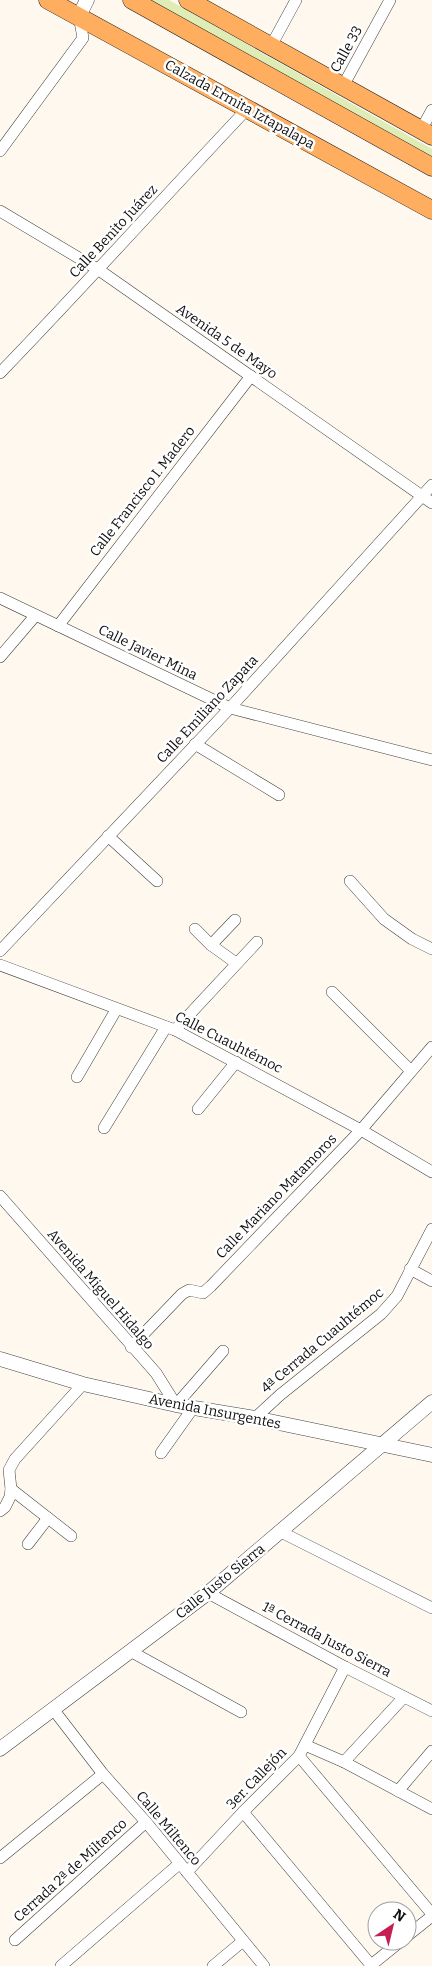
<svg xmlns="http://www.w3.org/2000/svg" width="432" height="1966" font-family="Bitter,serif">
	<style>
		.green { fill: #e0ecb6 }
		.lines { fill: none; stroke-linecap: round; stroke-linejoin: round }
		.minor-casing { stroke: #414141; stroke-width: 12 }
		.tertiary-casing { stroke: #414141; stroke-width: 15 }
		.primary-casing { stroke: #1f1f1f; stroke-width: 19 }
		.minor { stroke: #fff; stroke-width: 11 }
		.tertiary { stroke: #fff; stroke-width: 14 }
		.primary { stroke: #ffae5f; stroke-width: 18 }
		.labels { text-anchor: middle; stroke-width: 5; stroke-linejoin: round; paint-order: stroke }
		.street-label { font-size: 14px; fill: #0e0e0e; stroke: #fff }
	</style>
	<rect width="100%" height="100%" fill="#fff8ef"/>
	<path class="green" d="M 150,0 L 169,0 L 432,149 L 432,159 Z"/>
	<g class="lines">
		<g class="minor-casing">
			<g id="minor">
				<path d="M 271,46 L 296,0"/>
				<path d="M 343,86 L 390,0"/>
				<path d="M 421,130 L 432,110"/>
				<path d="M 0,151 L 83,38 L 79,16"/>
				<path d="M 0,211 L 99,270 L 432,503"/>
				<path d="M 0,373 C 84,286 165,196 248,108"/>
				<path d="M 0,598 L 230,708 L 432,760"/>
				<path d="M 58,626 L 251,376"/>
				<path d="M 0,657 L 35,616"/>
				<path d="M 195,744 L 279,795"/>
				<path d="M 108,836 L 157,881"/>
				<path d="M 350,881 L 384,919 L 412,939 L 432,949"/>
				<path d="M 195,929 L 211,945 L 236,963"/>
				<path d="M 211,945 L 235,920"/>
				<path d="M 0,951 L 230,708 L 432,485"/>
				<path d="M 0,965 L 175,1030 L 361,1130 L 432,1172"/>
				<path d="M 332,992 L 411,1071"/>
				<path d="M 175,1030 L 257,942"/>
				<path d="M 77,1077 L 116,1010"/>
				<path d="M 198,1109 L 236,1062"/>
				<path d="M 104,1128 L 166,1027"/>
				<path d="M 0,1196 L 156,1373 L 176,1405 L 223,1351"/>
				<path d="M 410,1269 L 432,1281"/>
				<path d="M 131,1347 L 182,1294 L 189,1290 L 203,1293 L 211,1286 L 361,1130 L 432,1047"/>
				<path d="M 255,1418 L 280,1395 L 381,1314 L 397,1296 L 432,1229"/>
				<path d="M 161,1453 L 193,1408"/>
				<path d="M 11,1489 L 71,1536"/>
				<path d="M 0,1511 L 5,1507 L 10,1497 L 11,1489 L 9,1470 L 15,1459 L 83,1384"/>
				<path d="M 281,1532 L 432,1608"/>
				<path d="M 28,1544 L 48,1518"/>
				<path d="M 208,1593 L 345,1667 L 432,1711"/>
				<path d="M 130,1651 L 241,1712"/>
				<path d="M 53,1709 L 103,1774 L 146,1822 L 264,1966"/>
				<path d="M 305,1745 L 344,1762 L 432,1809"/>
				<path d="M 299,1756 L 432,1914"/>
				<path d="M 344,1762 L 404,1697"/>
				<path d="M 398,1791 L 432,1751"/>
				<path d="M 243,1812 L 371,1965"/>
				<path d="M 0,1858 L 103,1774"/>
				<path d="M 187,1872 L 243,1812 L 299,1756 L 345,1667"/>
				<path d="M 407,1936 L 432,1916"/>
				<path d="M 15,1940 L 146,1822"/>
				<path d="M 61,1966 L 179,1864"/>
				<path d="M 213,1966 L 243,1941"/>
				<path d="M 370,1966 L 401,1941"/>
			</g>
		</g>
		<g class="tertiary-casing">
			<g id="tertiary">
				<path d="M 79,16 L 87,0"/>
				<path d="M 0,1359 L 83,1384 L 176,1405 L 255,1418 L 432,1455"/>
				<path d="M 0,1749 L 208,1593 L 432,1402"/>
			</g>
		</g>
		<g class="primary-casing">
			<g id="primary">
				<path d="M 48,0 L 432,210"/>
				<path d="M 132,0 L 432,167"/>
				<path d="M 188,0 L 432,136"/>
			</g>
		</g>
		<use href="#minor" class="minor"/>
		<use href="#tertiary" class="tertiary"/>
		<use href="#primary" class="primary"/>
	</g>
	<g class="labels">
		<g class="street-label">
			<text transform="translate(346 49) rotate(-61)" y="5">Calle 33</text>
			<text transform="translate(240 104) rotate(29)" y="5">Calzada Ermita Iztapalapa</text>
			<text transform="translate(113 231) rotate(-47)" y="5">Calle Benito Juárez</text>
			<text transform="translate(227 341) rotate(35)" y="5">Avenida 5 de Mayo</text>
			<text transform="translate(142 491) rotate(-52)" y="5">Calle Francisco I. Madero</text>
			<text transform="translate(148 652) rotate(26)" y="5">Calle Javier Mina</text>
			<text transform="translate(207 709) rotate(-47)" y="5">Calle Emiliano Zapata</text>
			<text transform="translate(229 1042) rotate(27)" y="5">Calle Cuauhtémoc</text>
			<text transform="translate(276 1196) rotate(-46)" y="5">Calle Mariano Matamoros</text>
			<text transform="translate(101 1289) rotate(49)" y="5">Avenida Miguel Hidalgo</text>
			<text transform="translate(322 1340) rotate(-40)" y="5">4ª Cerrada Cuauhtémoc</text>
			<text transform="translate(215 1411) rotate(11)" y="5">Avenida Insurgentes</text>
			<text transform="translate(220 1581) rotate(-39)" y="5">Calle Justo Sierra</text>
			<text transform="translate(327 1639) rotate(28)" y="5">1ª Cerrada Justo Sierra</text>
			<text transform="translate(256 1778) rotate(-46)" y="5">3er. Callejón</text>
			<text transform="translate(169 1828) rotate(50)" y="5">Calle Miltenco</text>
			<text transform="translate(70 1870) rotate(-42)" y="5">Cerrada 2ª de Miltenco</text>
		</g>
	</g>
	<g transform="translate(392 1926) rotate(35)"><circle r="24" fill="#ffffff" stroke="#9f9f9f"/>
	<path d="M0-4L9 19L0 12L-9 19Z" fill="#c61e52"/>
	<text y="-8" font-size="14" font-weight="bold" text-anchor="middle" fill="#0e0e0e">N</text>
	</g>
</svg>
